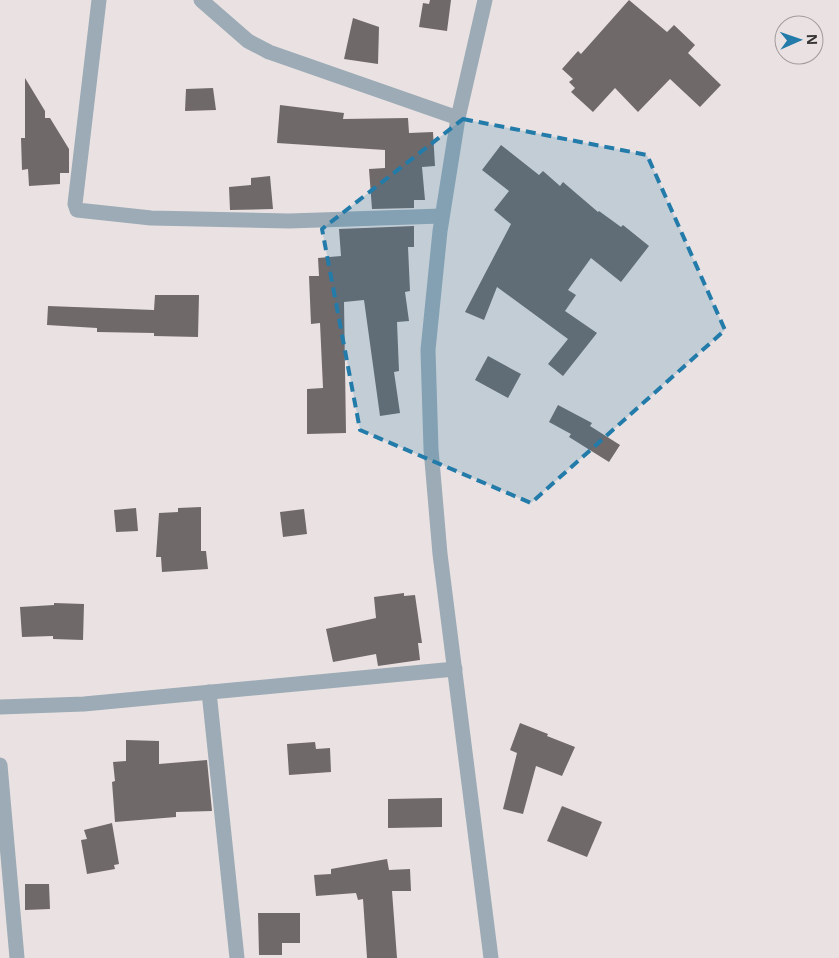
<svg xmlns="http://www.w3.org/2000/svg" width="839" height="958" font-family="'Noto Sans',sans-serif">
	<style>
		.building { fill: #706969 }
		.lines { fill: none; stroke-linecap: round; stroke-linejoin: round }
		.minor { stroke: #9cabb5; stroke-width: 15 }
		.marked { fill: #237baa; fill-opacity: 0.2; stroke: #237baa; stroke-width: 4; stroke-dasharray: 10 6; stroke-linejoin: round }
	</style>
	<rect width="100%" height="100%" fill="#eae2e2"/>
	<g class="building">
		<path d="M 430,0 L 451,0 L 447,31 L 419,27 L 423,3 L 429,4 Z"/>
		<path d="M 629,0 L 667,32 L 674,25 L 695,45 L 688,53 L 721,85 L 700,107 L 670,79 L 638,112 L 615,88 L 593,112 L 571,92 L 575,88 L 569,82 L 573,79 L 562,69 L 578,51 L 581,54 Z"/>
		<path d="M 353,18 L 379,27 L 378,64 L 344,59 Z"/>
		<path d="M 25,78 L 45,111 L 45,118 L 50,118 L 69,149 L 69,173 L 60,173 L 60,184 L 29,186 L 28,169 L 22,170 L 21,138 L 25,138 Z"/>
		<path d="M 213,88 L 216,110 L 185,111 L 186,89 Z"/>
		<path d="M 280,105 L 344,113 L 343,119 L 408,118 L 409,133 L 433,132 L 435,166 L 422,167 L 425,200 L 414,200 L 414,208 L 372,209 L 369,169 L 385,168 L 385,150 L 277,143 Z"/>
		<path d="M 501,145 L 539,175 L 543,171 L 560,186 L 563,182 L 598,212 L 599,211 L 621,227 L 623,225 L 649,246 L 621,282 L 591,258 L 568,290 L 576,295 L 565,311 L 597,333 L 563,376 L 548,364 L 568,339 L 497,287 L 484,320 L 465,312 L 511,224 L 494,210 L 509,191 L 482,170 Z"/>
		<path d="M 270,176 L 273,209 L 230,210 L 229,187 L 251,185 L 251,178 Z"/>
		<path d="M 414,226 L 414,247 L 408,247 L 410,291 L 405,292 L 409,321 L 397,322 L 399,371 L 394,372 L 400,413 L 380,416 L 364,300 L 344,302 L 346,433 L 307,434 L 307,389 L 323,388 L 320,323 L 311,324 L 309,276 L 319,276 L 318,258 L 341,256 L 339,229 Z"/>
		<path d="M 155,295 L 199,295 L 198,337 L 154,336 L 154,333 L 97,332 L 97,328 L 47,325 L 48,306 L 154,310 Z"/>
		<path d="M 488,356 L 521,374 L 508,398 L 475,380 Z"/>
		<path d="M 558,405 L 592,423 L 590,426 L 620,445 L 609,462 L 569,437 L 571,434 L 549,422 Z"/>
		<path d="M 201,507 L 201,551 L 206,551 L 208,569 L 162,572 L 161,557 L 156,557 L 159,513 L 178,512 L 178,508 Z"/>
		<path d="M 136,508 L 138,531 L 116,532 L 114,510 Z"/>
		<path d="M 304,509 L 307,534 L 283,537 L 280,512 Z"/>
		<path d="M 404,593 L 404,596 L 415,595 L 422,643 L 418,643 L 420,660 L 378,666 L 376,654 L 333,662 L 326,629 L 376,618 L 374,597 Z"/>
		<path d="M 54,603 L 84,604 L 83,640 L 53,639 L 53,636 L 22,637 L 20,607 L 54,605 Z"/>
		<path d="M 520,723 L 548,734 L 547,736 L 575,747 L 562,776 L 536,766 L 523,814 L 503,809 L 517,753 L 510,750 Z"/>
		<path d="M 126,740 L 159,741 L 159,764 L 207,760 L 212,811 L 176,812 L 176,817 L 115,822 L 112,782 L 115,781 L 113,762 L 126,761 Z"/>
		<path d="M 315,742 L 316,749 L 330,748 L 331,772 L 289,775 L 287,744 Z"/>
		<path d="M 442,798 L 442,827 L 388,828 L 388,799 Z"/>
		<path d="M 562,806 L 602,822 L 587,857 L 547,841 Z"/>
		<path d="M 112,823 L 119,864 L 114,865 L 115,869 L 87,874 L 81,840 L 87,839 L 84,830 Z"/>
		<path d="M 387,859 L 389,870 L 410,869 L 411,891 L 392,891 L 397,958 L 367,958 L 363,899 L 358,900 L 356,893 L 316,896 L 314,875 L 331,874 L 331,869 Z"/>
		<path d="M 25,884 L 49,884 L 50,909 L 25,910 Z"/>
		<path d="M 258,913 L 300,913 L 300,943 L 282,943 L 282,955 L 259,955 Z"/>
	</g>
	<g class="lines">
		<g class="minor">
			<path d="M 99,0 L 75,204 L 77,210 L 151,218 L 289,221 L 442,216"/>
			<path d="M 201,0 L 248,41 L 269,52 L 458,118"/>
			<path d="M 485,0 L 458,118 L 440,231 L 428,350 L 431,449 L 440,554 L 491,958"/>
			<path d="M 209,692 L 237,958"/>
			<path d="M 0,707 L 84,704 L 455,669"/>
			<path d="M 0,765 L 17,958"/>
		</g>
	</g>
	<path class="marked" d="M 463,119 L 647,155 L 725,330 L 531,503 L 360,430 L 322,229 Z"/>
	<g transform="translate(799 40) rotate(88)"><circle r="24" fill="#eae2e2" stroke="#a29c9c"/>
	<path d="M0-4L9 19L0 12L-9 19Z" fill="#237baa"/>
	<text y="-8" font-size="14" font-weight="bold" text-anchor="middle" fill="#363333">N</text>
	</g>
</svg>
